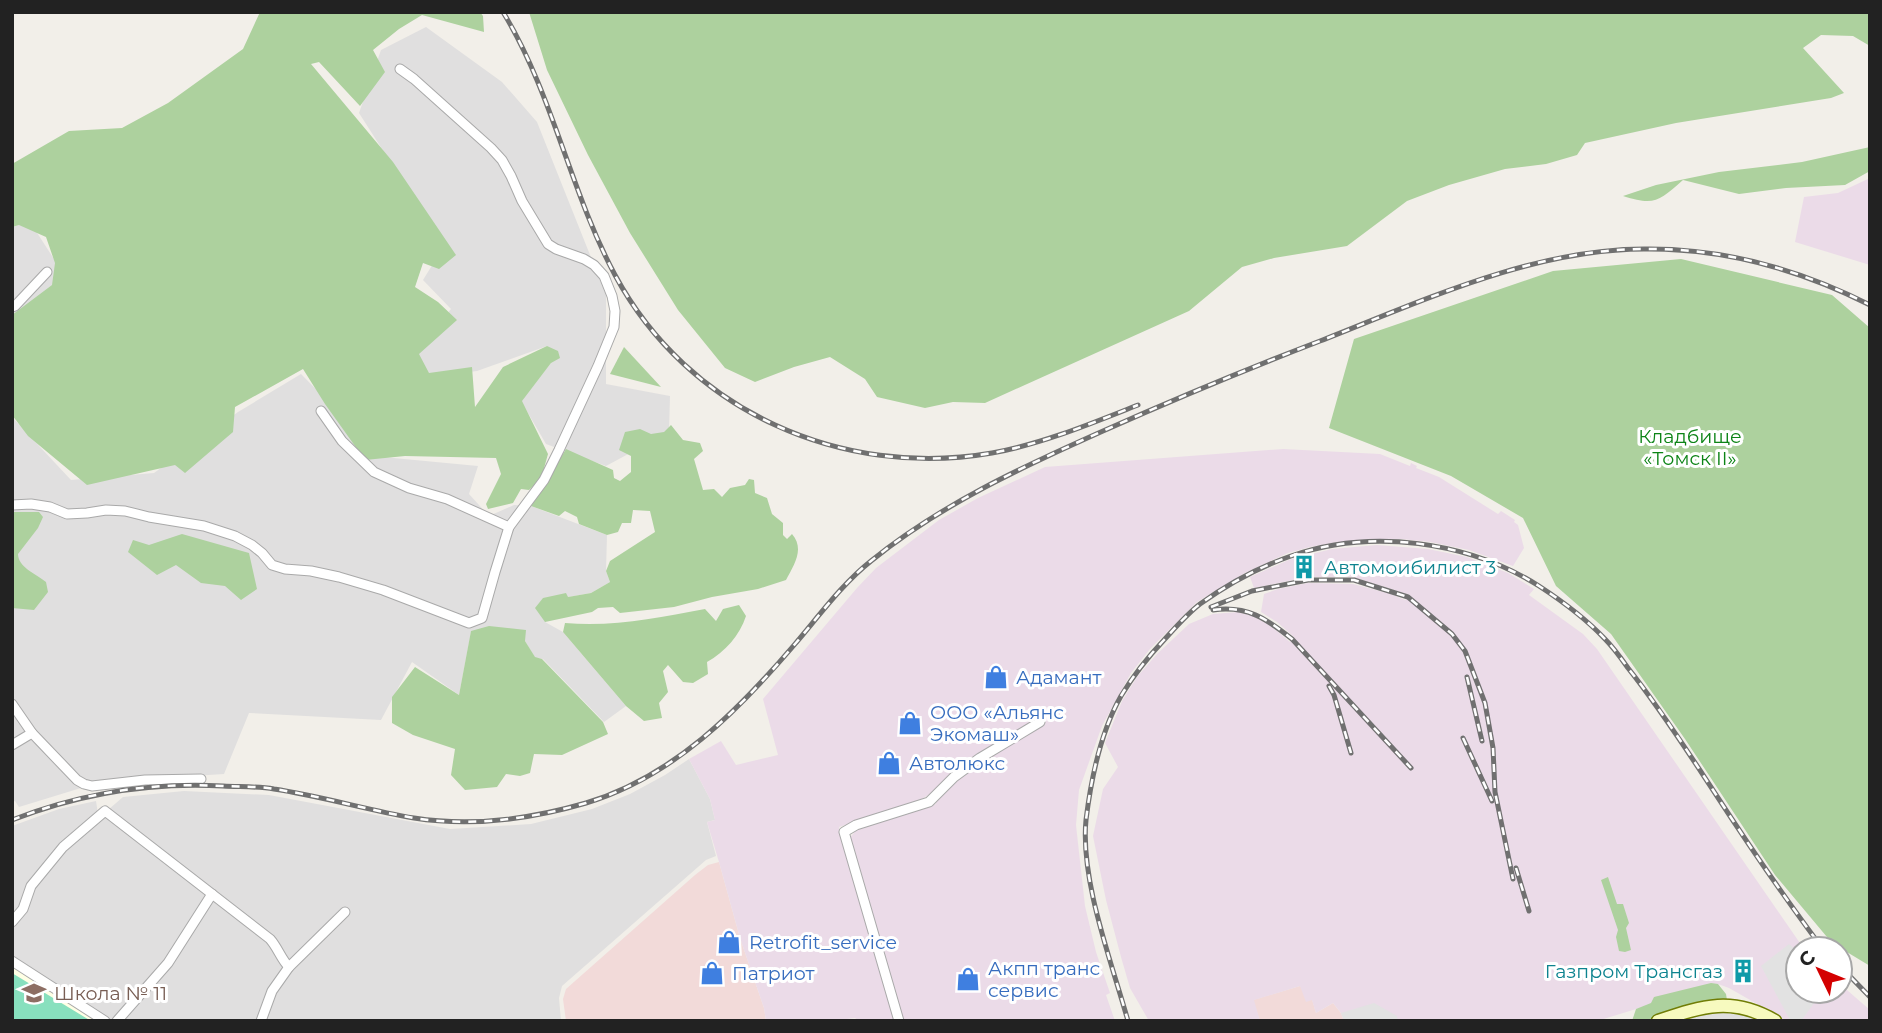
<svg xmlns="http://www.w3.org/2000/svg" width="1882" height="1033" font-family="Montserrat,sans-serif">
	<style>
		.residential { fill: #e0dfdf }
		.commercial { fill: #f2dad9 }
		.industrial { fill: #ebdbe8 }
		.education { fill: #ffffe5 }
		.forest { fill: #add19e }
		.pitch { fill: #88e0be }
		.parking { fill: #e2e2e2 }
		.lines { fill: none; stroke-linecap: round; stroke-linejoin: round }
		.street-casing { stroke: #a9a9a9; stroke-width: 11 }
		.secondary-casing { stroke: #707d05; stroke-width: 15 }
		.street { stroke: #fff; stroke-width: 9 }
		.secondary { stroke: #f7fabf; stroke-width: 12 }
		.rail-casing { stroke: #707070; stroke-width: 5 }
		.rail { stroke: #fff; stroke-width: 2.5; stroke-dasharray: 8; stroke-linecap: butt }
		.labels { text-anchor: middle; stroke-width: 6; stroke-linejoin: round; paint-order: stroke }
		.park-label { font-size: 19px; fill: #0c8416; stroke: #fff }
		.culture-label { font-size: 19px; fill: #0d838f; stroke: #fff; text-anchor: start }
		.shop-label { font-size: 19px; fill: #366cbe; stroke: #fff; text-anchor: start }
		.education-label { font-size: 19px; fill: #785e54; stroke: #fff; text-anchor: start }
	</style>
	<rect width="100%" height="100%" fill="#f2efe9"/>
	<g class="residential">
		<path d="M 426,27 L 502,82 L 537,122 L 606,295 L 606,384 L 670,396 L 669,432 L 606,466 L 546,444 L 521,401 L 551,363 L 547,346 L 477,371 L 424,378 L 415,353 L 451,309 L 423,280 L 444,246 L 359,113 L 381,50 Z"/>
		<path d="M 30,222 L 65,276 L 12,319 L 12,227 Z"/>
		<path d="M 301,374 L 383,457 L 478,466 L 469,494 L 489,516 L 514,505 L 531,506 L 607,535 L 606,571 L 610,582 L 591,593 L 568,597 L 545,622 L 563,632 L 626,706 L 604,722 L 543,659 L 535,658 L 525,641 L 471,632 L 459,695 L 412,662 L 381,720 L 249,713 L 224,774 L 84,783 L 35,734 L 12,700 L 12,507 L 68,511 L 12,503 L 12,417 L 71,480 L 154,473 L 238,412 Z"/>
		<path d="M 12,708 L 76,781 L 81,788 L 19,807 L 15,801 L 12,802 Z"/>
		<path d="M 689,759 L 710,799 L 715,820 L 707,822 L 716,856 L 706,860 L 562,986 L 559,998 L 561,1021 L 109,1021 L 12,958 L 12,925 L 34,887 L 64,848 L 123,797 L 184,791 L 269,795 L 450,829 L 531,824 L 592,809 L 630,794 L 665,775 Z"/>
		<path d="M 96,801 L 98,814 L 62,846 L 21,908 L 12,918 L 12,826 L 59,809 Z"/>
		<path d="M 1717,1011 L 1735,1011 L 1766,1021 L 1682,1021 Z"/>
	</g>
	<g class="commercial">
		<path d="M 719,862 L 740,938 L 764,1008 L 766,1021 L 566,1021 L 563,999 L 566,989 L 695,875 L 708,865 Z"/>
		<path d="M 1300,986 L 1312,999 L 1316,1013 L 1333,1003 L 1341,1013 L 1344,1021 L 1260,1021 L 1253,1000 Z"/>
	</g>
	<g class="industrial">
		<path d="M 1870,178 L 1870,265 L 1795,242 L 1804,197 L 1838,193 Z"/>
		<path d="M 1283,449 L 1380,454 L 1410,466 L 1411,463 L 1417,466 L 1416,468 L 1439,477 L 1498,514 L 1501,511 L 1515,520 L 1514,522 L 1518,525 L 1524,548 L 1513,566 L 1469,550 L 1430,542 L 1401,539 L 1378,539 L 1332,543 L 1310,547 L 1288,553 L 1245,573 L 1197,602 L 1150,649 L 1131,673 L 1102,726 L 1079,790 L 1076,825 L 1085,906 L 1096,952 L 1110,993 L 1106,995 L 1115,1021 L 903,1021 L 849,839 L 857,829 L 936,804 L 933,792 L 920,800 L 839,827 L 894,1021 L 859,1021 L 855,1018 L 830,1021 L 766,1021 L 764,1008 L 740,938 L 719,862 L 707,822 L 715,820 L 710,799 L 689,759 L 721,741 L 736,765 L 778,755 L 763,699 L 857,588 L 876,568 L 939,520 L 978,498 L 1045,467 Z"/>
		<path d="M 1377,545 L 1428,549 L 1467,557 L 1508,573 L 1534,589 L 1529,595 L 1583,634 L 1597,649 L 1804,949 L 1798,949 L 1798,991 L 1840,991 L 1840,984 L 1870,1010 L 1870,1021 L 1787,1021 L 1729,988 L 1718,984 L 1597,1021 L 1344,1021 L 1341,1013 L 1333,1003 L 1316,1013 L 1312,1000 L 1306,1002 L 1300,986 L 1254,1000 L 1260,1021 L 1149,1021 L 1130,988 L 1121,957 L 1106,900 L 1093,836 L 1103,789 L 1118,767 L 1105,743 L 1122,701 L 1137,677 L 1157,654 L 1189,624 L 1213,614 L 1238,612 L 1253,616 L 1271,626 L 1290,642 L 1294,637 L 1277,622 L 1261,612 L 1264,594 L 1278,589 L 1308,583 L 1353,584 L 1391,594 L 1405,600 L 1410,595 L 1353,577 L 1309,577 L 1254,588 L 1250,577 L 1291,559 L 1332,549 Z"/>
	</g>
	<path class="education" d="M 12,965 L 100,1021 L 12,1021 Z"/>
	<g class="forest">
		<path d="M 260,12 L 480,12 L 483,16 L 484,32 L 422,15 L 399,29 L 373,50 L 385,72 L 360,106 L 319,62 L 311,64 L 393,162 L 456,255 L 439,269 L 423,263 L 415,287 L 438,302 L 457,320 L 419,354 L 429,373 L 472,367 L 475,407 L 503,367 L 547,346 L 558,351 L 560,358 L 551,363 L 522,401 L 548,454 L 541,479 L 529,490 L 521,489 L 513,503 L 488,509 L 486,504 L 501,474 L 496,458 L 405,456 L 365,460 L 325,404 L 303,369 L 235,407 L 233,432 L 185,473 L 175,465 L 87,485 L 28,436 L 12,415 L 12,315 L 52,285 L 55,263 L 46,237 L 19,225 L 12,227 L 12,164 L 69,131 L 122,128 L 168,103 L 243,49 Z"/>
		<path d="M 529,12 L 1870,12 L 1870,46 L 1853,36 L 1821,35 L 1803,48 L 1844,93 L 1831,98 L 1676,123 L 1585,143 L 1577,155 L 1546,164 L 1505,169 L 1449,185 L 1407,201 L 1347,246 L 1274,258 L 1242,267 L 1189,311 L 985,403 L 953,402 L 925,408 L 877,397 L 865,379 L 830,357 L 794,367 L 755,382 L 725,368 L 678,310 L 630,233 L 588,155 L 547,70 Z"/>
		<path d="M 1870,147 L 1870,171 L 1845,185 L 1786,188 L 1739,194 L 1683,180 C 1659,201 1655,206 1623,196 L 1656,185 L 1719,172 L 1802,162 Z"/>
		<path d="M 1681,259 L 1832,295 L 1870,328 L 1870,966 L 1832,943 L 1775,875 L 1685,739 L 1611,634 L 1556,586 L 1523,518 L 1451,476 L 1329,428 L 1354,339 L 1553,271 Z"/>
		<path d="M 624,347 L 661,387 L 610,374 Z"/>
		<path d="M 671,425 L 683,440 L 700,443 L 703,451 L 694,459 L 703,490 L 714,489 L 722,497 L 730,488 L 745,485 L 749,479 L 754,480 L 755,493 L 767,498 L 772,514 L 783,523 L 783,535 L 787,539 L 792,534 C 805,549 794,565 786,580 L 758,589 L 712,597 L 674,607 L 620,613 L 613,607 L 598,608 L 592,612 L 545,622 L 535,608 L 543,598 L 566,593 L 568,597 L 591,593 L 610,582 L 606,571 L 610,561 L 655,532 L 650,511 L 633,510 L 631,523 L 622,523 L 618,532 L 607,535 L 579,524 L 577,517 L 565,511 L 559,516 L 531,506 L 566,449 L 613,470 L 614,478 L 620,481 L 631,472 L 631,456 L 619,450 L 625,432 L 640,429 L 651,434 L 664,432 Z"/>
		<path d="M 12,512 L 39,512 L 43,517 L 38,528 L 18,554 C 18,567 36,574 46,582 L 48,592 L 34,610 L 12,608 Z"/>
		<path d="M 182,534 L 249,553 L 257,589 L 241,600 L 225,586 L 201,583 L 176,565 L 157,575 L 128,552 L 133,540 L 149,545 Z"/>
		<path d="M 739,605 L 746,616 C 740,635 725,652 707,662 L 708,674 L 693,683 L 683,682 L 668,665 L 663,671 L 668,692 L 659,703 L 662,718 L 644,721 L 626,706 L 563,632 L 565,623 C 614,627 657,618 705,609 L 716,621 L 723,609 Z"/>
		<path d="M 489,626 L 526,630 L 525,641 L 535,657 L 542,659 L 603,722 L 608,734 L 562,755 L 534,754 L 530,773 L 520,776 L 506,774 L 497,787 L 465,790 L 451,775 L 455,749 L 413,735 L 392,723 L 392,697 L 415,667 L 459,695 L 471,631 Z"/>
		<path d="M 1608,877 L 1617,904 L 1623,904 L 1629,923 L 1626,928 L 1631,950 L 1625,952 L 1619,951 L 1616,937 L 1618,930 L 1601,880 Z"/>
		<path d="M 1711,983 L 1718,984 L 1726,994 L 1727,1000 L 1661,1020 C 1651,1018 1642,1021 1632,1021 L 1636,1009 L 1651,1003 L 1654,997 Z"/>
	</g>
	<path class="pitch" d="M 12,973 L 91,1021 L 12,1021 Z"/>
	<g class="parking">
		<path d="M 1789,944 L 1798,952 L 1798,991 L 1823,991 L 1801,1021 L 1790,1020 L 1761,966 Z"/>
		<path d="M 1374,1003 L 1397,1016 L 1398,1021 L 1344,1021 L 1341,1013 Z"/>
	</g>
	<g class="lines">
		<g class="street-casing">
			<g id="street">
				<path d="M 12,307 L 15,306 L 47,272"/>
				<path d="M 321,411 L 342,441 L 374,472 L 409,488 L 447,499 L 509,527"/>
				<path d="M 12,505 L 31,504 L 50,507 L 67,514 L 87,513 L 106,510 L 125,511 L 149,517 L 204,526 L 235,536 L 252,545 L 262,553 L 272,565 L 285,569 L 311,571 L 339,577 L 383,590 L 469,623 L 482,618 L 495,572 L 509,527 L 544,480 L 559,450 L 598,366 L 614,327 L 615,311 L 612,296 L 604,276 L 594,265 L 584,259 L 556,249 L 548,244 L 522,201 L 511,176 L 502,160 L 491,148 L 414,79 L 400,69"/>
				<path d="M 12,704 L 32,733 L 77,780 L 84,784 L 92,786 L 145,780 L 201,779"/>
				<path d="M 12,745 L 32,733"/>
				<path d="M 12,922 L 23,909 L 31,886 L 63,847 L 105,811 L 270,939 C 278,948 281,959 289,967"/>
				<path d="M 12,961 L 105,1021"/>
				<path d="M 117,1021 L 168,963 L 212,894"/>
				<path d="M 261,1021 L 272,991 L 289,967 L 345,912"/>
				<path d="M 899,1021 L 844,832 L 856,825 L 929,802 L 954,777 L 980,758 L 1040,722"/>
			</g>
		</g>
		<g class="secondary-casing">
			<path id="secondary" d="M 1658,1021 C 1703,1006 1732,996 1775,1021"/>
		</g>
		<use href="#street" class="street"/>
		<use href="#secondary" class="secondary"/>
		<g class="rail-casing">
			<g id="rail">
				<path d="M 503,12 C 553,94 570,191 615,275 C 688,411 842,479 992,453 C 1042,444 1090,424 1138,405"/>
				<path d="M 1211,607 L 1252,591 L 1308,580 L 1354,580 L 1408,597 L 1452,634 L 1465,651 L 1485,703 L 1493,748 L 1495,792 L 1513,879"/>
				<path d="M 1213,610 C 1247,605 1267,619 1292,639 L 1411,768"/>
				<path d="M 1467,677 L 1482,741"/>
				<path d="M 1329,686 L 1334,695 L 1351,753"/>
				<path d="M 1463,738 L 1492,801"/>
				<path d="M 12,820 C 81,793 149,782 223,786 C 240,787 257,786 274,789 C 321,796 367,810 414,818 C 472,827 531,819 586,803 C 673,777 738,711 795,644 C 819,616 842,584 871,561 C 940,505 1022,467 1103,431 C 1175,399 1247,369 1320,341 C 1422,301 1533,249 1644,249 C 1723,248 1799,269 1870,305"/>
				<path d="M 1516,868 L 1529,911"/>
				<path d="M 1840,966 L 1870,997"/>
				<path d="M 1128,1021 C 1112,963 1080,880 1086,820 C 1091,779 1100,733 1121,696 C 1133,676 1147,658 1164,640 C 1175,628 1187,614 1200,604 C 1228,584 1259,567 1291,556 C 1371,528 1468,541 1539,586 C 1562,601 1585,618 1604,638 C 1613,647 1621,658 1628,668 C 1659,707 1686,749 1713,790 C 1748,844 1784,897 1823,949"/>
			</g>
		</g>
		<use href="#rail" class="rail"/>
	</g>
	<defs>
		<g id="building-bare" transform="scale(1.89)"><path d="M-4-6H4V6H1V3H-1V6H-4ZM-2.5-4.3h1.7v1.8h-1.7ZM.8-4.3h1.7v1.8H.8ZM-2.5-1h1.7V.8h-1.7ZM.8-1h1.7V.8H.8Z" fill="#0f9aa8" stroke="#fff" stroke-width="2.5" paint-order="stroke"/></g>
		<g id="shop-bare" transform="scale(1.89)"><path d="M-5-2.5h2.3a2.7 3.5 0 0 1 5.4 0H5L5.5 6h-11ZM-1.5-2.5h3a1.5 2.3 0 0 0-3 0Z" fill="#3f7fe0" stroke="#fff" stroke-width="2.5" paint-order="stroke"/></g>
		<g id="school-bare" transform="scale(1.89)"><path d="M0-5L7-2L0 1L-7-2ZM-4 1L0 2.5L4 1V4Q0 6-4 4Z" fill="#8d6e63" stroke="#fff" stroke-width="2.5" paint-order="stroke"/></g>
	</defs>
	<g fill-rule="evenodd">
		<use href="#building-bare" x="1304" y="567"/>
		<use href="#shop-bare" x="996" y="677"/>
		<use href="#shop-bare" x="910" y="723"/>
		<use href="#shop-bare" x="889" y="763"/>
		<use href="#shop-bare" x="729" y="942"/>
		<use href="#building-bare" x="1743" y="971"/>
		<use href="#shop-bare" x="712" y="973"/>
		<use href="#shop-bare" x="968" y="979"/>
		<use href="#school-bare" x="34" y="993"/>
	</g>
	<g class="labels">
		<g class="park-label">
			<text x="1690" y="443">Кладбище<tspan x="1690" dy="22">«Томск II»</tspan></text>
		</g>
		<g class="culture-label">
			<text x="1324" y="574">Автомоибилист 3</text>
			<text x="1723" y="978" text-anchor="end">Газпром Трансгаз</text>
		</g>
		<g class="shop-label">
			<text x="1016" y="684">Адамант</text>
			<text x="930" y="719">ООО «Альянс<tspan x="930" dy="22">Экомаш»</tspan></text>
			<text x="909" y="770">Автолюкс</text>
			<text x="749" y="949">Retrofit_service</text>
			<text x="988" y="975">Акпп транс<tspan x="988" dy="22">сервис</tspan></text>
			<text x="732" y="980">Патриот</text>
		</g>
		<g class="education-label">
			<text x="54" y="1000">Школа № 11</text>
		</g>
	</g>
	<rect width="1882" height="1033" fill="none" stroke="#222222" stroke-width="28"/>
	<g transform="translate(1819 970) rotate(313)"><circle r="33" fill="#ffffff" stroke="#a7a7a7" stroke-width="2"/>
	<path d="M0-5L12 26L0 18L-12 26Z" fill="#d40000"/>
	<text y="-10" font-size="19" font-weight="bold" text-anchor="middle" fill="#222222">С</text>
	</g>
</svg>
